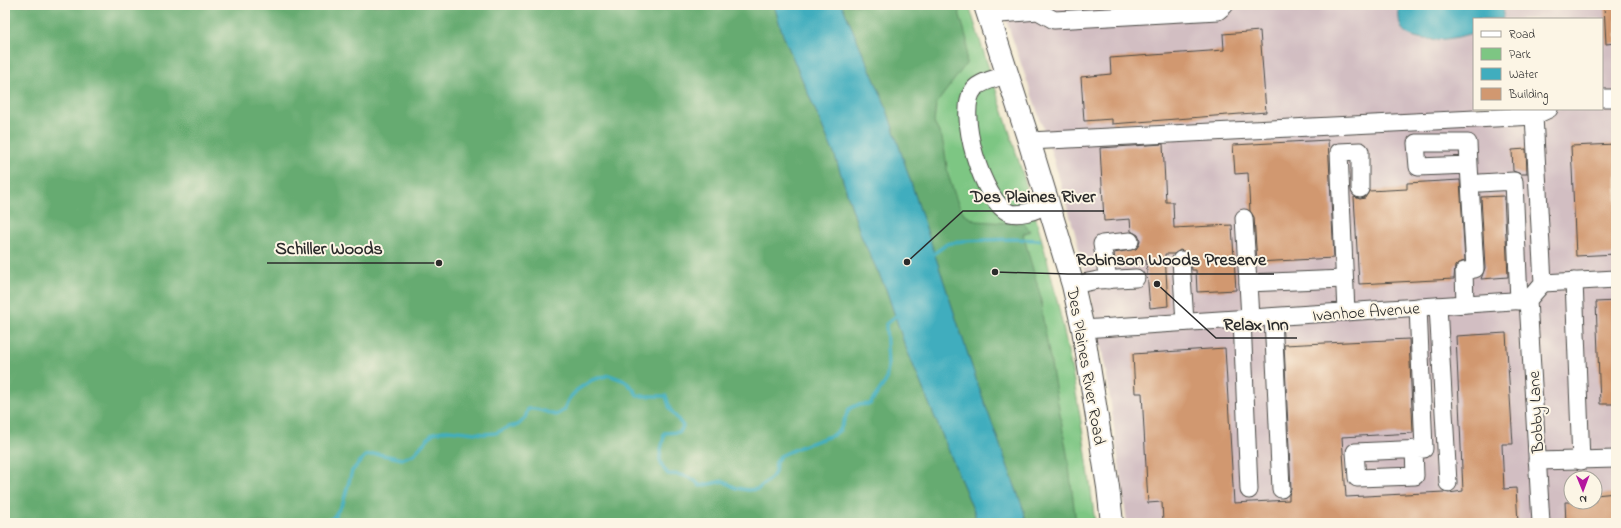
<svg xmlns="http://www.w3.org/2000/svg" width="1621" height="528" font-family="'Indie Flower',sans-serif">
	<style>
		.industrial { fill: #d2bec2; fill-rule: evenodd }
		.green { fill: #7dc683; stroke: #547857 }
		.forest { fill: #66ab71; stroke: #486b4e }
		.water { fill: #40adbe; stroke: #366c74 }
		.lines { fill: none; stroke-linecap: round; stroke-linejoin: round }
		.stream { stroke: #40adbe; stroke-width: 3.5 }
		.building { fill: #d19870 }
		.minor-casing { stroke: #494844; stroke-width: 19 }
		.major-casing { stroke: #494844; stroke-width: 24 }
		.minor { stroke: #fff; stroke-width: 17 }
		.major { stroke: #fff; stroke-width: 22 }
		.labels { text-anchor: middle; stroke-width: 4; stroke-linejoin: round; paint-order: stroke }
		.street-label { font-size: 17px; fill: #2b2b2b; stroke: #fcf5e5 }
		.leader { fill: none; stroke: #2b2b2b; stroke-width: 1.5 }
		.callout-dot { fill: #2b2b2b; stroke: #fcf5e5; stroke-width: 1.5 }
		.callout-label { font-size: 18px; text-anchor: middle; font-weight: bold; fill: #2b2b2b; stroke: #fcf5e5; stroke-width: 4; stroke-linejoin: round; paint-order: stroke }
	</style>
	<rect width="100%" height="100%" fill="#fcf5e5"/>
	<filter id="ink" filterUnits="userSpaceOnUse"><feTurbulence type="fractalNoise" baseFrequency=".025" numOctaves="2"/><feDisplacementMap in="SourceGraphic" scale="8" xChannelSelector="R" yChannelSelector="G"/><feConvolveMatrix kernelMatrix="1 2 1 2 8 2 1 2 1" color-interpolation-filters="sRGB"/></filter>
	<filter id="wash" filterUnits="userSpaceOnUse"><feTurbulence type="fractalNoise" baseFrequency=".012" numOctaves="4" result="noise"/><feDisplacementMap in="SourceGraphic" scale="16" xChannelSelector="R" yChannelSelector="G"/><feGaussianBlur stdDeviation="0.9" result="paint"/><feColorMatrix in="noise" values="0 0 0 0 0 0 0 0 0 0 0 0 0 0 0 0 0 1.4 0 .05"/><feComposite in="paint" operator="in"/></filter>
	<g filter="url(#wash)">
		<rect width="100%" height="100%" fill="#f3ead1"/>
		<path class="industrial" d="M 1001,5 L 1616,5 L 1616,523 L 1127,523 L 1107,376 L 1091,298 L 1075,233 L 1052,154 ZM 1474,19 L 1602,19 L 1602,109 L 1474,109 ZM 1571,478 L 1595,478 L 1595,502 L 1571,502 Z"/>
		<path class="green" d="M 842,5 L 969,5 C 992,81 1019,156 1040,233 C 1066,327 1084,426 1095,523 L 1026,523 L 1024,511 L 936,258 L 885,104 Z"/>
		<g class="forest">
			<path d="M 5,5 L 774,5 L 783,35 L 835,156 L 861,236 L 886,289 L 904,343 L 975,514 L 976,523 L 5,523 Z"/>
			<path d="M 842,5 L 957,5 L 967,40 L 966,64 L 936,104 L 934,123 L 942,138 L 945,153 L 948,175 L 958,204 L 965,215 L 976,221 L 1024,224 L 1030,231 L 1023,234 L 1041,298 L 1042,314 L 1068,459 L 1076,523 L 1026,523 L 1024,511 L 978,385 L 885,104 Z"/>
		</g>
		<g class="water">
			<path d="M 774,5 L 842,5 L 885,104 L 978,385 L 1024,511 L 1026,523 L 976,523 L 975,514 L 904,343 L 886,289 L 861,236 L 835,156 L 783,35 Z"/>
			<path d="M 1399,5 L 1504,5 L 1503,19 L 1474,19 L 1474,33 C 1467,34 1460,37 1453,38 C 1439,41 1407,41 1401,27 C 1398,20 1399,12 1399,5 Z"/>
		</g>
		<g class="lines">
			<g class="stream">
				<path d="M 932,255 L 947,244 L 962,241 L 1012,239 L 1039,240"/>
				<path d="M 279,523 L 292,523"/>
				<path d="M 322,523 L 333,518 L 343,503 L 352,471 L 365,456 L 378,454 L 402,459 L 414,454 L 433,433 L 449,430 L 484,434 L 496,433 L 508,427 L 518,425 L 525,418 L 528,409 C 538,407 546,413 556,415 L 564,410 L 568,400 L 577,390 L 592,380 L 609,375 L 625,381 L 634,390 L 638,396 L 666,396 L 670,409 L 683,426 L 680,432 L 664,433 C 663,452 653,457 668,474 C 680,474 693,476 700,486 L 723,481 L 736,488 L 748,490 L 758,489 L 772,477 L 775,472 L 776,462 L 780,456 L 800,447 L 833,435 L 840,430 L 849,409 L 857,405 L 870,404 L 886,381 L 888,366 L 886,324 L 898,314"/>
			</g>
		</g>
		<g id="blocks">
			<g class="building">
				<path d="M 1604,5 L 1616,5 L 1616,43 L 1606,44 Z"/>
				<path d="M 1260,31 L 1266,112 L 1112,124 L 1112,119 L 1084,121 L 1081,77 L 1111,74 L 1110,58 L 1224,50 L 1223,34 Z"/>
				<path d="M 1328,140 L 1334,258 L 1257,262 L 1254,217 L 1250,211 L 1248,173 L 1235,174 L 1233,145 Z"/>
				<path d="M 1163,144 L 1166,202 L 1173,202 L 1174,228 L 1232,225 L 1236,290 L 1197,292 L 1196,270 L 1192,270 L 1191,259 L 1188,253 L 1180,250 L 1174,254 L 1165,254 L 1168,306 L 1150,308 L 1146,260 L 1115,262 L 1114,253 L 1136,249 L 1139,245 L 1140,240 L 1138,235 L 1131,231 L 1130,219 L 1104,221 L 1100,148 Z"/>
				<path d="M 1616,144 L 1616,254 L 1576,256 L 1571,146 Z"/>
				<path d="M 1526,149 L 1527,174 L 1521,174 L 1513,171 L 1512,150 Z"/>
				<path d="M 1460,180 L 1465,261 L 1458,263 L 1455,266 L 1454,279 L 1359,284 L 1354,197 L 1360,199 L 1365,198 L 1369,191 L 1407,189 L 1407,183 Z"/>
				<path d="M 1504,196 L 1508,277 L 1481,279 L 1485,268 L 1481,197 Z"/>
				<path d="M 1616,301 L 1616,404 L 1600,404 L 1596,302 Z"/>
				<path d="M 1506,333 L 1513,444 L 1502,444 L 1504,489 L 1516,488 L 1518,523 L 1163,523 L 1162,502 L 1148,503 L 1142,393 L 1135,393 L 1133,354 L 1225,348 L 1234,503 L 1289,500 L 1289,495 L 1291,489 L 1284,345 L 1409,339 L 1413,433 L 1342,437 L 1346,497 L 1444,492 L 1449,493 L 1463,491 L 1456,336 Z"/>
				<path d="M 1616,493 L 1616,523 L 1566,523 L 1565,502 L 1595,502 L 1595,495 Z"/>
			</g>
		</g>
	</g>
	<g filter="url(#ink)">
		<use href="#blocks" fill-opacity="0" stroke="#494844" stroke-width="1"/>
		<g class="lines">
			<g class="minor-casing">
				<g id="minor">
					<path d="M 988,15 L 1038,11 L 1054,20 L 1218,11 L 1225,5"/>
					<path d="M 1008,74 C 998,78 981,81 974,89 C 955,110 983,204 1010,213 C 1023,216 1037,209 1049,205"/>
					<path d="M 1602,98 L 1616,98"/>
					<path d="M 1029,141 L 1534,116"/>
					<path d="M 1480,183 L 1514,181 L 1519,301"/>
					<path d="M 1244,218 L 1248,283"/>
					<path d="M 1181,260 L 1185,322"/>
					<path d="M 1108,280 L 1102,244 L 1130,241"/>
					<path d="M 1574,281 L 1581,461"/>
					<path d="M 1543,283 L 1616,279"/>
					<path d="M 1073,285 L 1098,280 L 1136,278"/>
					<path d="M 1528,300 L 1541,523"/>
					<path d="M 1528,300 L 1543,283 L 1534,116 L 1549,109"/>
					<path d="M 1465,304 L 1464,271 L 1475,269 L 1469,165 L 1418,167 L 1416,143 L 1468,143 L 1469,165"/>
					<path d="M 1438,306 L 1448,483"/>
					<path d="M 1346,312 L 1339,152 L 1360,151 L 1360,189"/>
					<path d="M 1273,317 L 1281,489"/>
					<path d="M 1250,318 L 1248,283 L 1344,279"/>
					<path d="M 1242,319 L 1249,490"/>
					<path d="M 1083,329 L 1528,300"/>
					<path d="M 1414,449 L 1415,476 L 1357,478 L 1355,452 L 1424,449 L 1418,307"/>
					<path d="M 1537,461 L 1616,459"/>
				</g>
			</g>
			<g class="major-casing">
				<path id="major" d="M 985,5 L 1029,141 L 1073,285 L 1083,329 L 1108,487 L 1112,523"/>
			</g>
			<use href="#minor" class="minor"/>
			<use href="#major" class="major"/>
		</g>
	</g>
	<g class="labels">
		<g class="street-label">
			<text transform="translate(1366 311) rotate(-4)" y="6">Ivanhoe Avenue</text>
			<text transform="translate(1087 366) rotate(80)" y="6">Des Plaines River Road</text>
			<text transform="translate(1535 412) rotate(-93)" y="6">Bobby Lane</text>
		</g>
	</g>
	<path class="leader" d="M907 262L963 211H1104M439 263L391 263H267M995 272L1068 274H1274M1157 284L1216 338H1297"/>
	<g class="callout-dot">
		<circle cx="907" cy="262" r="4"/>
		<circle cx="439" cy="263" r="4"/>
		<circle cx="995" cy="272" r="4"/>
		<circle cx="1157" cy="284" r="4"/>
	</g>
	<g class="callout-label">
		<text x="1033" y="202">Des Plaines River</text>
		<text x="329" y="254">Schiller Woods</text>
		<text x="1171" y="265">Robinson Woods Preserve</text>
		<text x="1256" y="330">Relax Inn</text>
	</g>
	<rect width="1621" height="528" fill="none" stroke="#fcf5e5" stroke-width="20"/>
	<rect x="1473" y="18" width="130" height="92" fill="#fcf5e5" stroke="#a8a49b"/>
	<rect x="1481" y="31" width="20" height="6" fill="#ffffff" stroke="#a8a49b"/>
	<text x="1509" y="38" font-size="12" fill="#2b2b2b">Road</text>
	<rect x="1481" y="48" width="20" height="12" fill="#7dc683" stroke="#a8a49b"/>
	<text x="1509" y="58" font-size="12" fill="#2b2b2b">Park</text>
	<rect x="1481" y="68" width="20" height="12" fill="#40adbe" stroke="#a8a49b"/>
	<text x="1509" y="78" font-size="12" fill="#2b2b2b">Water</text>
	<rect x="1481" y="88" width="20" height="12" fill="#d19870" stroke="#a8a49b"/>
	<text x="1509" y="98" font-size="12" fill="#2b2b2b">Building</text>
	<g transform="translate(1583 490) rotate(179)"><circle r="19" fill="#fcf5e5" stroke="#a8a49b"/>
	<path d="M0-3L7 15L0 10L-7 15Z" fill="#b5179e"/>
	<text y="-6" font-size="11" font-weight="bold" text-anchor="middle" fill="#2b2b2b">N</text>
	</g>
</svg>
